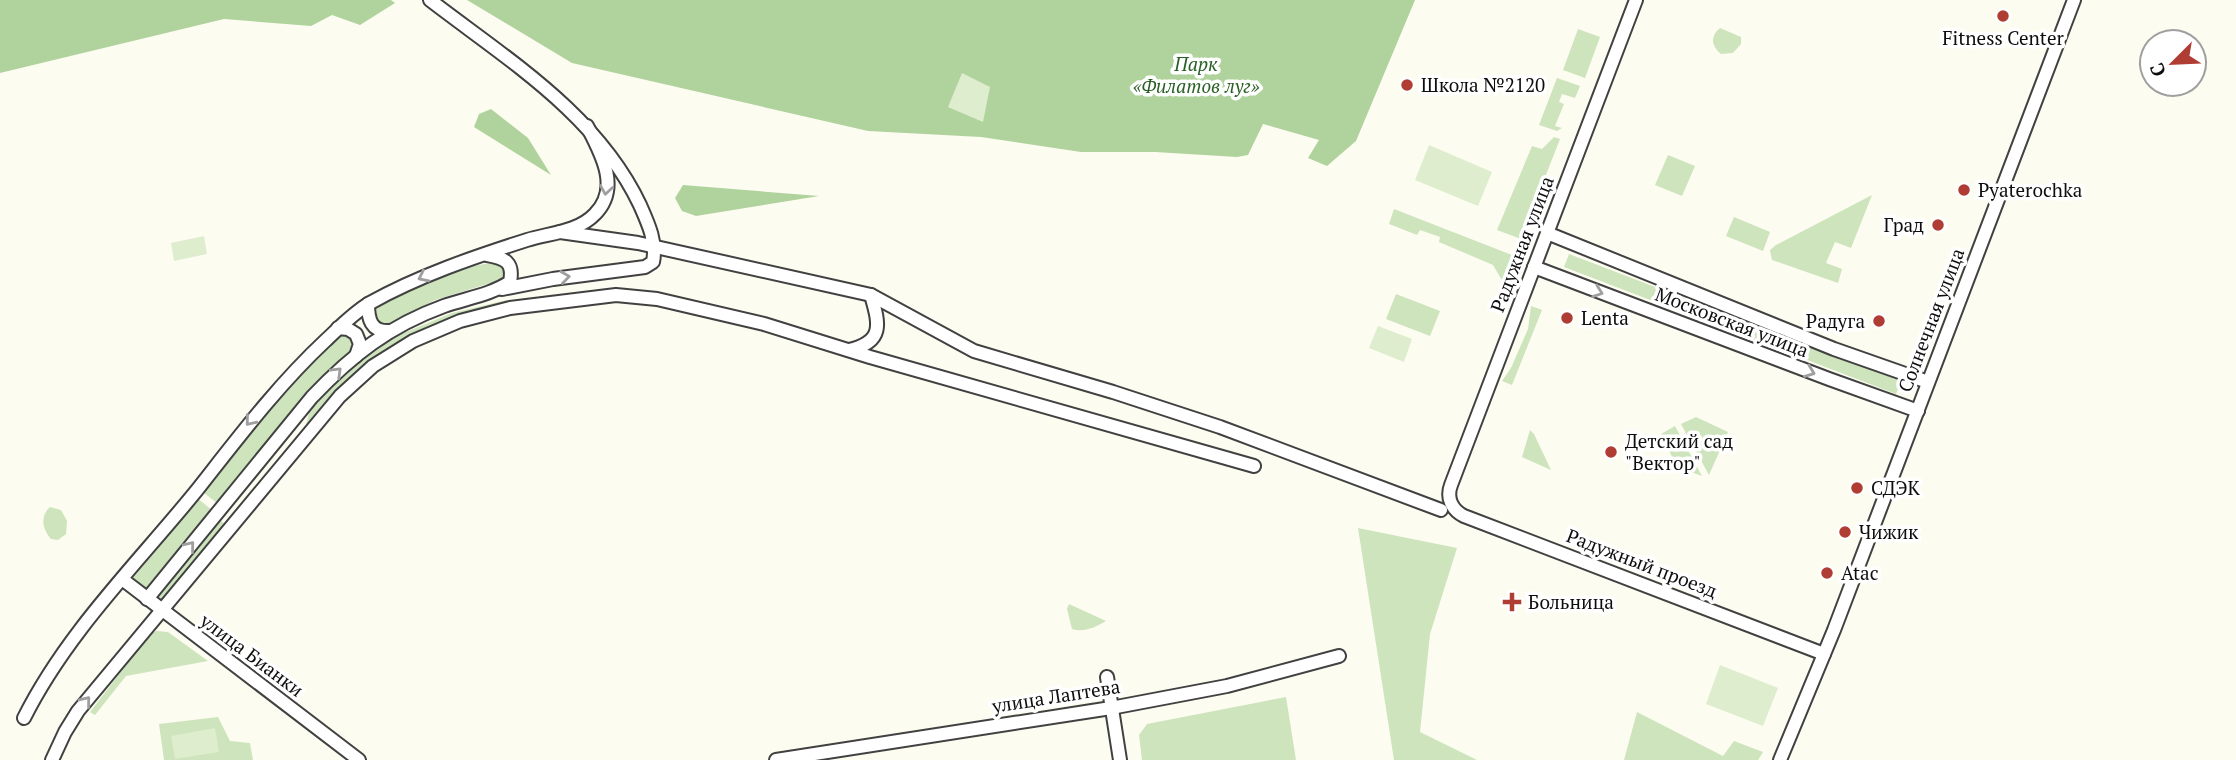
<svg xmlns="http://www.w3.org/2000/svg" width="2236" height="760" font-family="'PT Serif',serif">
	<style>
		.green { fill: #cde4bd }
		.forest { fill: #b0d39e }
		.pitch { fill: #deedce }
		.lines { fill: none; stroke-linecap: round; stroke-linejoin: round }
		.minor-casing { stroke: #414141; stroke-width: 16 }
		.minor { stroke: #fff; stroke-width: 12 }
		.oneway { stroke: #9f9f9f }
		.poi-dot { fill: #af3d34; stroke: #fff; stroke-width: 2.5 }
		.labels { text-anchor: middle; stroke-width: 7; stroke-linejoin: round; paint-order: stroke }
		.poi-label { font-size: 19px; fill: #0e0e0e; stroke: #fff; text-anchor: start }
		.park-label { font-size: 19px; font-style: italic; fill: #2a5f25; stroke: #fff }
		.street-label { font-size: 19px; fill: #0e0e0e; stroke: #fff }
	</style>
	<rect width="100%" height="100%" fill="#fdfcf0"/>
	<g class="green">
		<path d="M 1720,28 L 1741,37 L 1741,44 L 1733,53 L 1721,54 C 1711,46 1710,36 1720,28 Z"/>
		<path d="M 1578,29 L 1600,37 L 1585,78 L 1563,70 Z"/>
		<path d="M 1557,78 L 1580,86 L 1575,98 L 1562,94 L 1559,102 L 1564,104 L 1555,126 L 1562,128 L 1557,131 L 1539,125 Z"/>
		<path d="M 1554,137 L 1560,139 L 1521,239 L 1497,230 L 1532,146 L 1542,149 Z"/>
		<path d="M 1668,155 L 1695,166 L 1682,196 L 1655,185 Z"/>
		<path d="M 1872,195 L 1851,248 L 1835,242 L 1826,263 L 1842,269 L 1838,283 L 1772,260 L 1770,250 L 1776,245 Z"/>
		<path d="M 1394,209 L 1517,257 L 1506,287 L 1493,265 L 1439,242 L 1440,237 L 1420,230 L 1417,235 L 1389,224 Z"/>
		<path d="M 1734,217 L 1770,232 L 1763,251 L 1726,236 Z"/>
		<path d="M 1569,254 L 1901,381 L 1896,394 L 1564,267 Z"/>
		<path d="M 499,263 L 505,271 L 503,277 L 497,281 L 435,300 L 386,325 L 378,323 L 373,313 L 375,309 C 411,287 456,264 499,263 Z"/>
		<path d="M 1396,294 L 1440,311 L 1430,336 L 1386,319 Z"/>
		<path d="M 507,300 L 507,303 L 412,336 L 306,425 L 310,409 L 338,378 L 394,337 L 452,313 Z"/>
		<path d="M 1531,306 L 1542,310 L 1512,385 L 1502,381 L 1511,368 L 1528,329 Z"/>
		<path d="M 344,335 L 351,338 L 354,351 L 218,504 L 203,492 L 291,384 L 340,336 Z"/>
		<path d="M 1696,417 L 1728,432 L 1709,475 L 1681,424 Z"/>
		<path d="M 1675,426 L 1702,476 L 1677,467 L 1661,434 Z"/>
		<path d="M 1530,430 L 1534,434 L 1551,470 L 1522,457 Z"/>
		<path d="M 197,498 L 212,510 L 147,591 L 132,579 Z"/>
		<path d="M 50,507 L 61,510 L 67,521 L 66,534 L 58,540 L 51,539 C 42,529 40,516 50,507 Z"/>
		<path d="M 218,519 L 225,524 L 162,603 L 156,598 Z"/>
		<path d="M 1358,528 L 1457,548 L 1430,634 L 1420,732 L 1477,760 L 1394,760 Z"/>
		<path d="M 1069,604 L 1106,621 C 1096,627 1083,633 1072,629 L 1067,609 Z"/>
		<path d="M 157,631 L 168,632 L 208,661 L 126,676 L 95,715 L 90,712 L 151,633 Z"/>
		<path d="M 1286,697 L 1296,760 L 1142,760 L 1139,735 L 1147,724 Z"/>
		<path d="M 1637,712 L 1723,756 L 1734,741 L 1763,752 L 1758,760 L 1624,760 Z"/>
		<path d="M 218,717 L 230,741 L 250,743 L 253,760 L 164,760 L 159,724 Z"/>
	</g>
	<g class="forest">
		<path d="M 0,0 L 391,0 L 395,3 L 360,25 L 332,15 L 311,26 L 224,19 L 0,73 Z"/>
		<path d="M 467,0 L 1415,0 L 1356,141 L 1327,166 L 1308,158 L 1319,140 L 1263,124 L 1248,155 L 1237,157 L 1155,152 L 1081,152 L 981,137 L 868,131 L 572,63 Z"/>
		<path d="M 491,109 L 528,138 L 551,175 L 474,127 L 479,114 Z"/>
		<path d="M 683,185 L 819,196 L 696,216 L 682,211 L 675,198 Z"/>
	</g>
	<g class="pitch">
		<path d="M 962,73 L 990,87 L 983,122 L 948,107 Z"/>
		<path d="M 1429,145 L 1492,172 L 1478,206 L 1415,180 Z"/>
		<path d="M 204,236 L 207,254 L 174,261 L 171,243 Z"/>
		<path d="M 1378,326 L 1412,339 L 1404,362 L 1369,348 Z"/>
		<path d="M 1720,665 L 1778,688 L 1763,726 L 1706,704 Z"/>
		<path d="M 215,728 L 219,752 L 175,759 L 171,736 Z"/>
	</g>
	<g class="lines">
		<g class="minor-casing">
			<g id="minor">
				<path d="M 430,0 C 508,60 597,114 640,205 C 648,223 657,242 653,262 L 645,267 L 553,279 L 502,289"/>
				<path d="M 1636,0 L 1451,485 C 1446,498 1452,510 1464,516 L 1824,654"/>
				<path d="M 560,232 L 638,243 L 871,295 L 974,351 L 1113,392 L 1220,427 L 1441,510"/>
				<path d="M 1547,233 L 1834,349 L 1928,382"/>
				<path d="M 1534,267 L 1829,379 L 1918,411"/>
				<path d="M 368,304 C 368,319 371,332 389,331"/>
				<path d="M 338,328 L 348,329 L 356,334 L 360,344 L 356,356"/>
				<path d="M 849,350 C 885,342 879,323 871,295"/>
				<path d="M 122,579 L 359,760"/>
				<path d="M 147,599 L 312,397 C 352,355 389,326 444,306 C 467,298 490,295 510,282 C 514,262 505,258 487,255"/>
				<path d="M 1107,677 L 1120,760"/>
				<path d="M 24,718 C 67,632 137,564 197,490 C 238,438 277,386 325,341 C 339,328 353,313 370,303 C 418,276 474,257 527,240 C 550,233 578,232 595,214 C 621,188 601,153 587,126"/>
				<path d="M 52,760 L 65,732 L 78,711 L 340,396 L 373,366 L 413,341 L 460,321 L 510,308 L 616,295 L 657,299 L 764,324 L 870,357 L 1254,466"/>
				<path d="M 776,760 L 1111,708 L 1227,686 L 1339,656"/>
				<path d="M 1780,760 L 1834,630 L 2074,0"/>
			</g>
		</g>
		<use href="#minor" class="minor"/>
	</g>
	<defs><path id="oneway-chevron" d="M-2-3.5L2.5 0L-2 3.5" fill="none" stroke-width="1.6" stroke-linecap="round" stroke-linejoin="round" transform="scale(1.75)"/></defs>
	<g class="oneway">
		<use href="#oneway-chevron" transform="translate(606 190) rotate(99)"/>
		<use href="#oneway-chevron" transform="translate(423 277) rotate(154)"/>
		<use href="#oneway-chevron" transform="translate(565 277) rotate(-8)"/>
		<use href="#oneway-chevron" transform="translate(1598 292) rotate(20)"/>
		<use href="#oneway-chevron" transform="translate(337 372) rotate(-44)"/>
		<use href="#oneway-chevron" transform="translate(1810 372) rotate(21)"/>
		<use href="#oneway-chevron" transform="translate(250 421) rotate(129)"/>
		<use href="#oneway-chevron" transform="translate(190 546) rotate(-51)"/>
		<use href="#oneway-chevron" transform="translate(86 701) rotate(-51)"/>
	</g>
	<g class="poi-dot">
		<circle cx="2003" cy="16" r="7"/>
		<circle cx="1407" cy="85" r="7"/>
		<circle cx="1964" cy="190" r="7"/>
		<circle cx="1938" cy="225" r="7"/>
		<circle cx="1567" cy="318" r="7"/>
		<circle cx="1879" cy="321" r="7"/>
		<circle cx="1611" cy="452" r="7"/>
		<circle cx="1857" cy="488" r="7"/>
		<circle cx="1845" cy="532" r="7"/>
		<circle cx="1827" cy="573" r="7"/>
		<path d="M1508.5 591.5h7v7h7v7h-7v7h-7v-7h-7v-7h7z"/>
	</g>
	<g class="labels">
		<g class="poi-label">
			<text x="2003" y="45" text-anchor="middle">Fitness Center</text>
			<text x="1421" y="92">Школа №2120</text>
			<text x="1978" y="197">Pyaterochka</text>
			<text x="1924" y="232" text-anchor="end">Град</text>
			<text x="1581" y="325">Lenta</text>
			<text x="1865" y="328" text-anchor="end">Радуга</text>
			<text x="1625" y="448">Детский сад<tspan x="1625" dy="22">"Вектор"</tspan></text>
			<text x="1871" y="495">СДЭК</text>
			<text x="1859" y="539">Чижик</text>
			<text x="1841" y="580">Atac</text>
			<text x="1528" y="609">Больница</text>
		</g>
		<g class="park-label">
			<text x="1196" y="71">Парк<tspan x="1196" dy="22">«Филатов луг»</tspan></text>
		</g>
		<g class="street-label">
			<text transform="translate(1522 244) rotate(-69)" y="7">Радужная улица</text>
			<text transform="translate(1931 320) rotate(-69)" y="7">Солнечная улица</text>
			<text transform="translate(1732 322) rotate(21)" y="7">Московская улица</text>
			<text transform="translate(1642 563) rotate(21)" y="7">Радужный проезд</text>
			<text transform="translate(252 655) rotate(37)" y="7">улица Бианки</text>
			<text transform="translate(1056 696) rotate(-9)" y="7">улица Лаптева</text>
		</g>
	</g>
	<g transform="translate(2173 63) rotate(246)"><circle r="33" fill="#ffffff" stroke="#9f9f9f" stroke-width="2"/>
	<path d="M0-5L12 26L0 18L-12 26Z" fill="#af3d34"/>
	<text y="-10" font-size="19" font-weight="bold" text-anchor="middle" fill="#0e0e0e">С</text>
	</g>
</svg>
